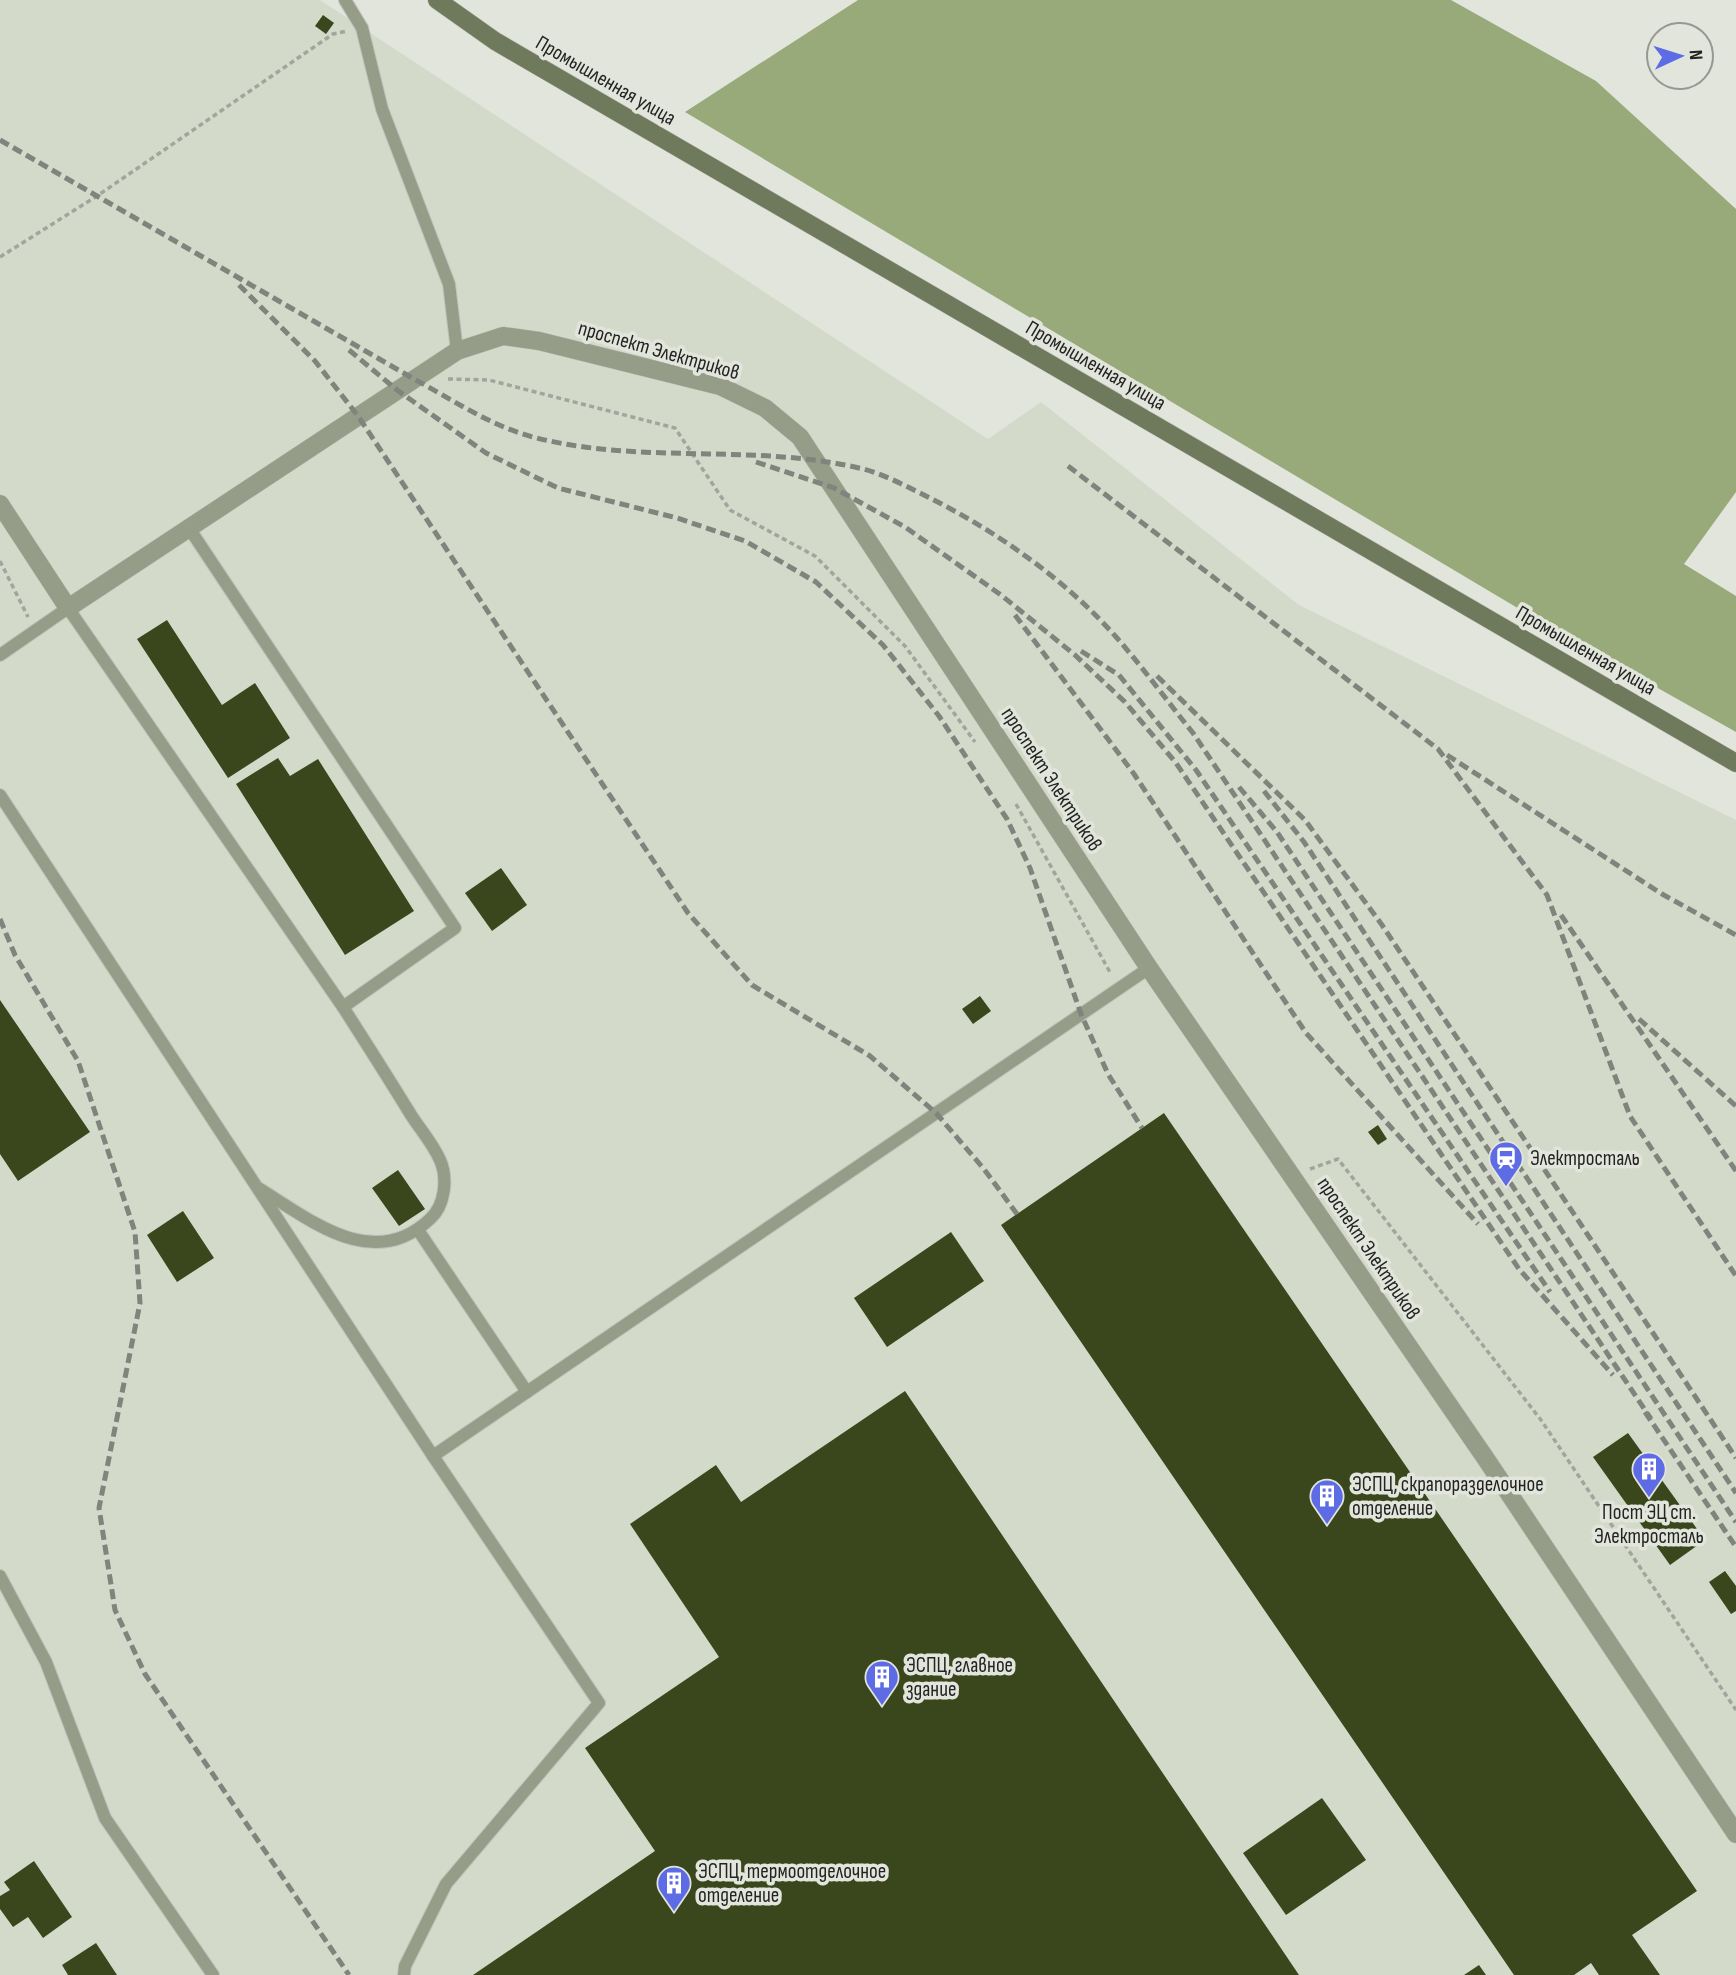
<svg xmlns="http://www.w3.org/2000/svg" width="1736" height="1975" font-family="'Sofia Sans Condensed',sans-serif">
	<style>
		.built { fill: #d4daca }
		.forest { fill: #98a97a }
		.building { fill: #3a471c }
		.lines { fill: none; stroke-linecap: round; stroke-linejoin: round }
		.lane-casing { stroke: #c0c2ba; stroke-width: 14 }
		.street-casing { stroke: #c0c2ba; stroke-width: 19 }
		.secondary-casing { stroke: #c0c2ba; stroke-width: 19 }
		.path { stroke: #a2a49d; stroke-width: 3.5; stroke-dasharray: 5 3.5; stroke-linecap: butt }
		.lane { stroke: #959c88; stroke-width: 12 }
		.street { stroke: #959c88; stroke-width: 18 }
		.secondary { stroke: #6f7a5c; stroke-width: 18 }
		.rail { stroke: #81837d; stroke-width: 5; stroke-dasharray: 10 5; stroke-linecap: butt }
		.labels { text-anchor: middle; stroke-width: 7; stroke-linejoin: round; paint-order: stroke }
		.street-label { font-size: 21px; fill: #232421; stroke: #e2e5dc }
		.poi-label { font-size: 21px; fill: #232421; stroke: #e2e5dc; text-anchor: start }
	</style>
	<rect width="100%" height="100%" fill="#e2e5dc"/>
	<path class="built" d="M 0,0 L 320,0 L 988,439 L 1041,402 L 1299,605 L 1736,820 L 1736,1975 L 0,1975 Z"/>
	<path class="forest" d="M 858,0 L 1451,0 L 1596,81 L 1736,209 L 1736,492 L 1684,564 L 1736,596 L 1736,732 L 1551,628 L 685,112 Z"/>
	<g class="building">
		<path d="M 323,15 L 334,23 L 326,34 L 315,26 Z"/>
		<path d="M 167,620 L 222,705 L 255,683 L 290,738 L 228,778 L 137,639 Z"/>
		<path d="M 278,758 L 290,776 L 318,759 L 414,911 L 345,955 L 236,784 Z"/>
		<path d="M 501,868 L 527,905 L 492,931 L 465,893 Z"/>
		<path d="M 980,996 L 991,1011 L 973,1024 L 962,1009 Z"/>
		<path d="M 0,1000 L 90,1132 L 18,1181 L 0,1154 Z"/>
		<path d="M 1164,1113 L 1697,1891 L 1632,1935 L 1660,1975 L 1599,1975 L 1591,1963 L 1574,1975 L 1514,1975 L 1001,1225 Z"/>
		<path d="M 1378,1125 L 1387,1139 L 1378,1145 L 1368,1132 Z"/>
		<path d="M 398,1170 L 425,1209 L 399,1226 L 372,1188 Z"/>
		<path d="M 183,1211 L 214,1258 L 177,1282 L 147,1235 Z"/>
		<path d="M 951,1232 L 984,1281 L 887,1347 L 854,1298 Z"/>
		<path d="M 905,1391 L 1299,1975 L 473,1975 L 655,1851 L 585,1748 L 719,1657 L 630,1524 L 716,1465 L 741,1502 Z"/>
		<path d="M 1628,1433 L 1705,1540 L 1670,1565 L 1593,1457 Z"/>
		<path d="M 1725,1571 L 1736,1586 L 1736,1611 L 1731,1614 L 1709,1582 Z"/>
		<path d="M 1322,1798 L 1366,1860 L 1286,1915 L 1243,1853 Z"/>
		<path d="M 34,1861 L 72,1917 L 43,1938 L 28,1917 L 13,1927 L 0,1909 L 0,1896 L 10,1890 L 4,1882 Z"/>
		<path d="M 96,1943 L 117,1975 L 68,1975 L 62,1965 Z"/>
		<path d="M 1479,1965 L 1486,1975 L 1464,1975 Z"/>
	</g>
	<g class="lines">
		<g class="lane-casing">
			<g id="lane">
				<path d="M 345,0 L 362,28 L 382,109 L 449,284 L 457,351"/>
				<path d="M 189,528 L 455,928 L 343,1007 C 366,1043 389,1079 411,1115 C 420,1129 433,1144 440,1160 C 448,1178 445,1206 430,1219 C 374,1272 313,1222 260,1189"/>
				<path d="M 0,655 L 68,608 L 343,1007"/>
				<path d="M 0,795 L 433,1456 L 599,1703 L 446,1884 L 405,1966 L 404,1975"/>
				<path d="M 418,1230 L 527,1392"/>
				<path d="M 433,1456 L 1149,968"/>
				<path d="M 0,1576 L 46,1662 L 105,1818 L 213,1975"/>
			</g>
		</g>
		<g class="street-casing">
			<path id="street" d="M 0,504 L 68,608 L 457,351 L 503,336 L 539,341 L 720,386 L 765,408 L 800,437 L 1149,968 L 1486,1459 L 1736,1834"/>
		</g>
		<g class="secondary-casing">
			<path id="secondary" d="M 437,0 L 495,41 L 1736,763"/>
		</g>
		<g class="path">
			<path d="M 0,257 L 97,196 L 333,34 L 347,31"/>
			<path d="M 448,379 L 489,380 L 675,428 L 730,510 L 815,556 L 905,646 L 975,742"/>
			<path d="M 0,561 L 28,617"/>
			<path d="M 1016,804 L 1111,974"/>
			<path d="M 1310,1169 L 1338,1159 L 1541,1420 L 1736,1710"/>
		</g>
		<use href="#lane" class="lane"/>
		<use href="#street" class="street"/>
		<use href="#secondary" class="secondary"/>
		<g class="rail">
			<path d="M 0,140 L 414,379 C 451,399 491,426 533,437 C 639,465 752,443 859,468 C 883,473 909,488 932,499 C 999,533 1067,581 1117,638 C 1144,669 1168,702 1193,733 L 1651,1419"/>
			<path d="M 239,285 L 315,361 L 358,416 L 688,913 L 752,985 L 870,1056 L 936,1113 L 984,1169 L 1017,1214"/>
			<path d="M 349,350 L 397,390 L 486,453 L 558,488 L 677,518 L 745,541 L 816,582 L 883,645 L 939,716 L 1007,819 L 1030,868 L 1081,1014 L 1108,1074 L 1142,1128"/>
			<path d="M 756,462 L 834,488 L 905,527 L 1001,595 L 1075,655 L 1125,702 L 1176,763 L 1519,1269 L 1613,1375"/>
			<path d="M 1068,466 L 1438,749 L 1547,895 L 1630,1116 L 1736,1276"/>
			<path d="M 1015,615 L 1134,774 L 1306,1033 L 1478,1224"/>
			<path d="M 1081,651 L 1119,675 L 1196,770 L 1550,1292"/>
			<path d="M 1157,676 L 1305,820 L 1382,925 L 1736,1458"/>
			<path d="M 1447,755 L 1662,894 L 1736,935"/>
			<path d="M 1239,787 L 1277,832 L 1736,1522"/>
			<path d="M 1264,791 L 1304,842 L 1736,1493"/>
			<path d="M 1561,915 L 1736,1171"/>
			<path d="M 0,919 L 15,955 L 78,1061 L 135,1232 L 140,1303 L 99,1508 L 115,1610 L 145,1674 L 349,1975"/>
			<path d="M 1639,1019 L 1736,1106"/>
			<path d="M 1645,1412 L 1736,1547"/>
		</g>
	</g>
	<defs>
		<g id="station-pin" transform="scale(1.75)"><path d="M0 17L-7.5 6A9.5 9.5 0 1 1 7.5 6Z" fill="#5d6ce4" stroke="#e2e5dc"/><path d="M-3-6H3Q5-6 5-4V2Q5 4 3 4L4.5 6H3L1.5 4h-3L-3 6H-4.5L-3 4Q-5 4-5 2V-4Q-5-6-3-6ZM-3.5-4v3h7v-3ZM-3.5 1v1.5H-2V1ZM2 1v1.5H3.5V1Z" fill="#fff"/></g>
		<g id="building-pin" transform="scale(1.75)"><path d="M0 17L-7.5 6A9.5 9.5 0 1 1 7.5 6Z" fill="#5d6ce4" stroke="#e2e5dc"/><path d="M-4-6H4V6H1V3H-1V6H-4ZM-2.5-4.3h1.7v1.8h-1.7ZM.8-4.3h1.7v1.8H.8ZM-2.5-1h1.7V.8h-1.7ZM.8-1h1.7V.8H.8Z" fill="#fff"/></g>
	</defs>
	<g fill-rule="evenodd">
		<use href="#station-pin" x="1506" y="1158"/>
		<use href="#building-pin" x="1649" y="1469"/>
		<use href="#building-pin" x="1327" y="1496"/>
		<use href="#building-pin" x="882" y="1677"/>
		<use href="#building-pin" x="674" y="1883"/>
	</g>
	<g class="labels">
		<g class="street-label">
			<text transform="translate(606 80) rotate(30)" y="7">Промышленная улица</text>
			<text transform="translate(659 350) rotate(16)" y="7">проспект Электриков</text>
			<text transform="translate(1096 365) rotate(30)" y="7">Промышленная улица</text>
			<text transform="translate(1586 650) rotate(30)" y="7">Промышленная улица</text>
			<text transform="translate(1052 779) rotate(57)" y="7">проспект Электриков</text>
			<text transform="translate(1369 1248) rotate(56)" y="7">проспект Электриков</text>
		</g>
		<g class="poi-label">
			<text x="1530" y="1165">Электросталь</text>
			<text x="1352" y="1491">ЭСПЦ, скрапоразделочное<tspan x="1352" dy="24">отделение</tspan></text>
			<text x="1649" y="1519" text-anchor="middle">Пост ЭЦ ст.<tspan x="1649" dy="24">Электросталь</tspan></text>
			<text x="906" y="1672">ЭСПЦ, главное<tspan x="906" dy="24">здание</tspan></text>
			<text x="698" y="1878">ЭСПЦ, термоотделочное<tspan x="698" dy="24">отделение</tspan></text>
		</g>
	</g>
	<g transform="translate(1680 56) rotate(86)"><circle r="33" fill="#e2e5dc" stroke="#969891" stroke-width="2"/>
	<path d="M0-5L12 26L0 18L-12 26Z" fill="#5d6ce4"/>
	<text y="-10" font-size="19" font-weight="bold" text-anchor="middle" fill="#232421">N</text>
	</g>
</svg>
